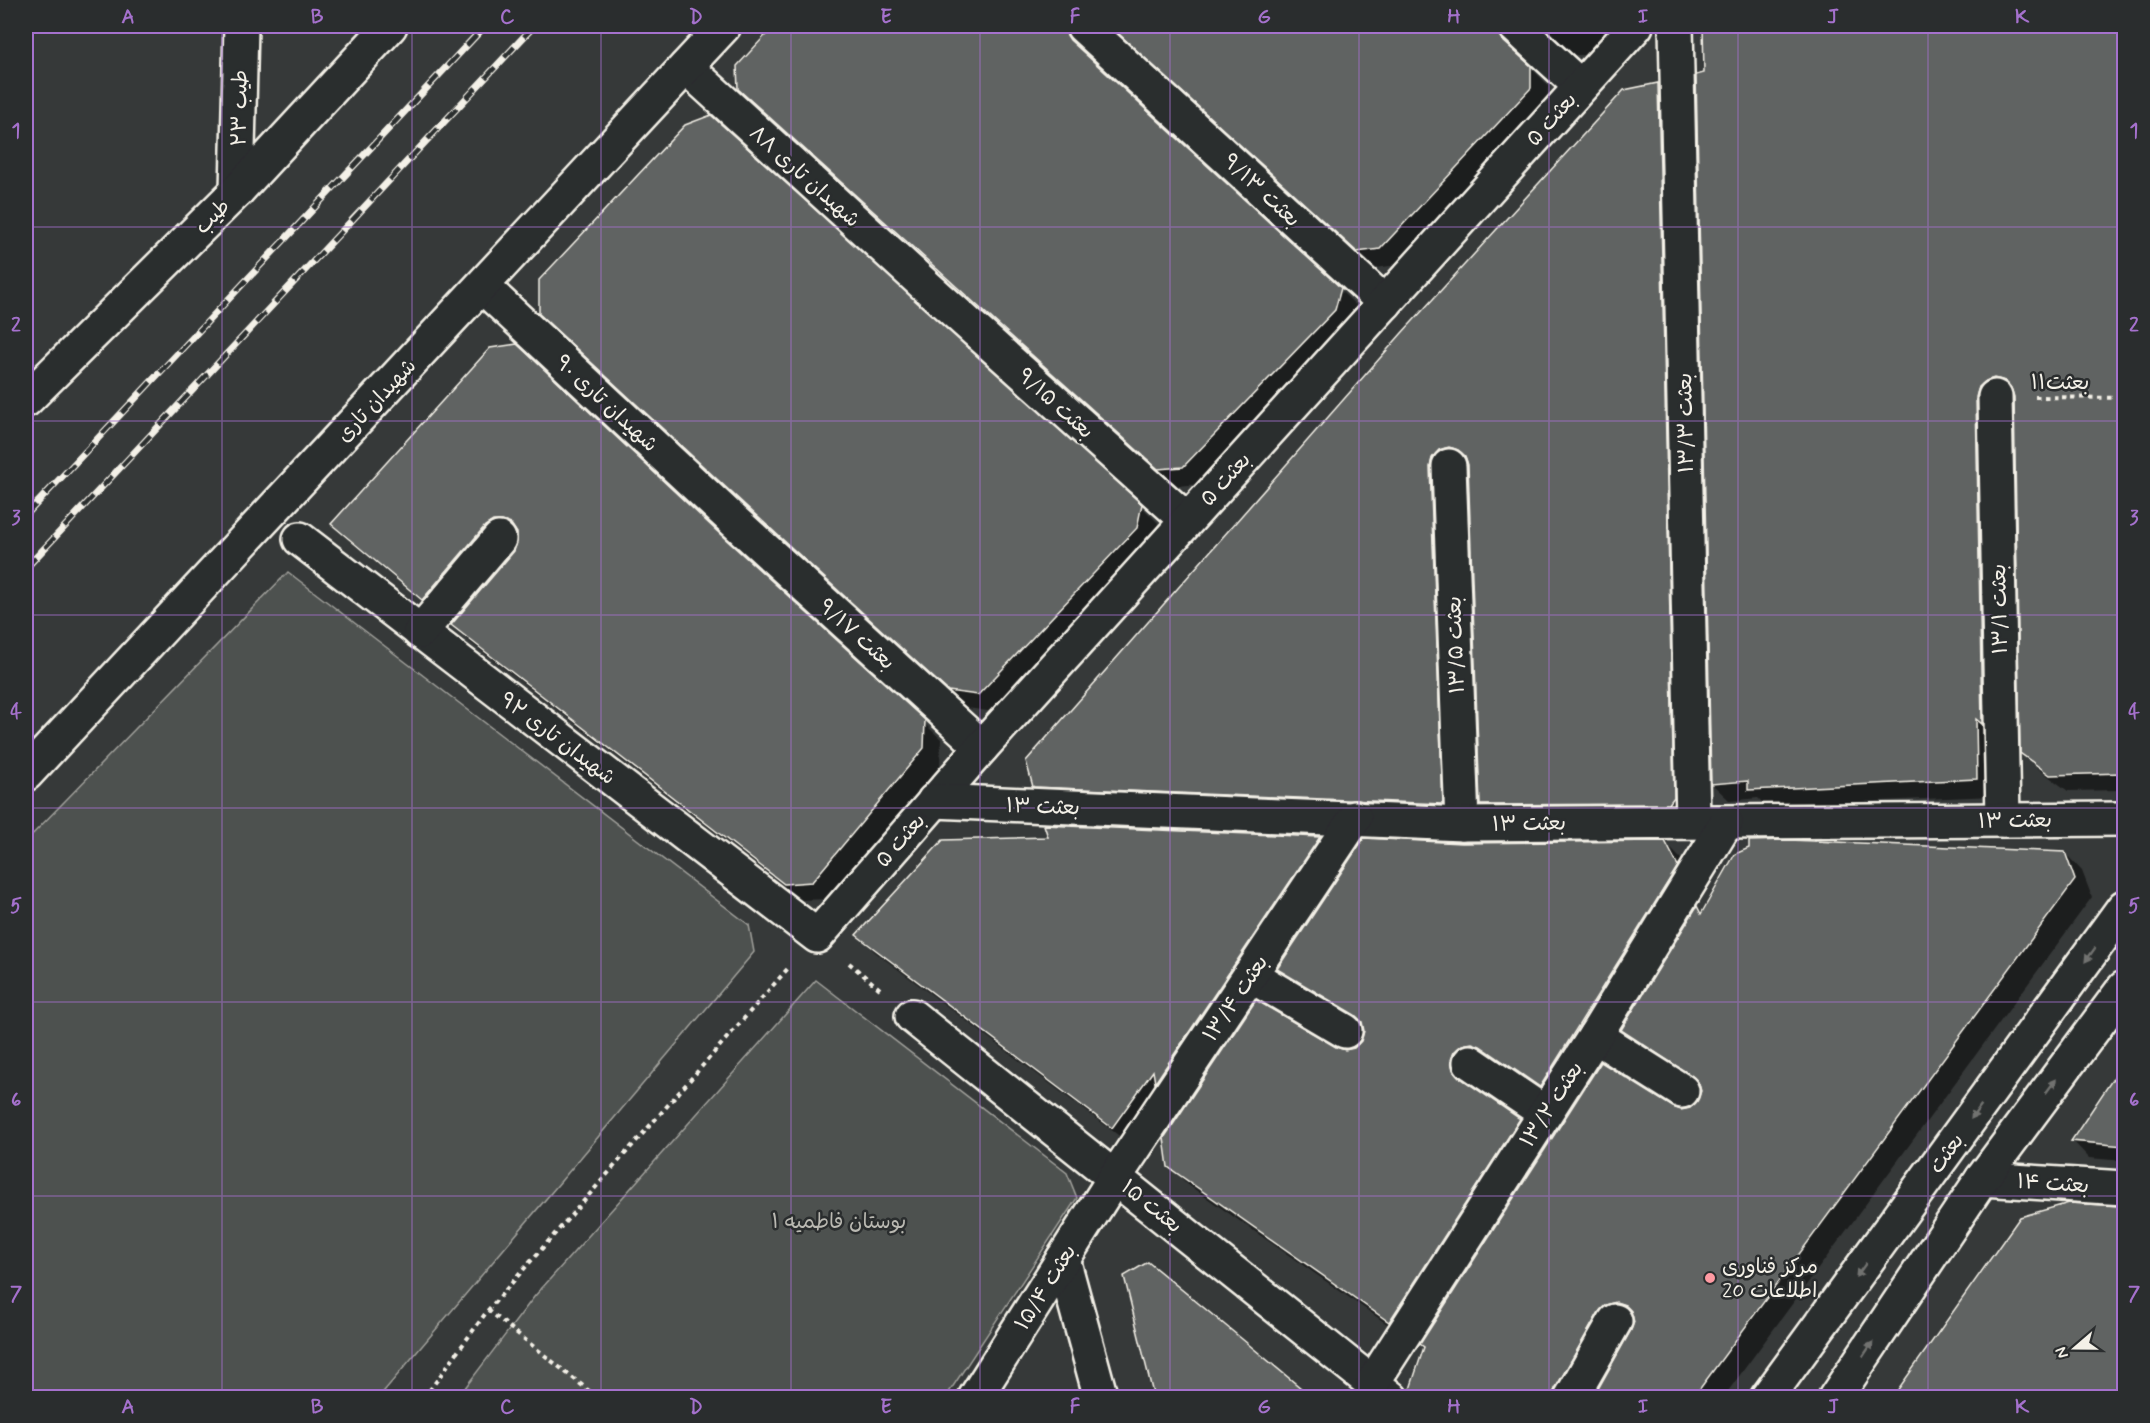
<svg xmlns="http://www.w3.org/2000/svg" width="2150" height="1423" font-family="Mynerve,'Playpen Sans Arabic',sans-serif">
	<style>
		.green { fill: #4e514f; stroke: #a1a19c; stroke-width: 1.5 }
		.shadow { fill: #0007 }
		.building { fill: #616362; stroke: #f4f1e8; stroke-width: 1.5 }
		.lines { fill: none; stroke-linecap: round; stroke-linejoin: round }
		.minor-casing { stroke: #f4f1e8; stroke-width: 38 }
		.major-casing { stroke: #f4f1e8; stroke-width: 38 }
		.path { stroke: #f4f1e8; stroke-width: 4; stroke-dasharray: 4.5 4.5; stroke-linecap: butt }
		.minor { stroke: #2a2d2e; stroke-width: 33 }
		.major { stroke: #2a2d2e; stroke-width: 33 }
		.rail-casing { stroke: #f4f1e8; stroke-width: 7 }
		.rail { stroke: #2a2d2e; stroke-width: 4.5; stroke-dasharray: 14; stroke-linecap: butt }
		.oneway { fill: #71726f }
		.grid { fill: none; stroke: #a571cd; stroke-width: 1.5; stroke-opacity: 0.55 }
		.poi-dot { fill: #ff9aa2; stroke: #2a2d2e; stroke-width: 2 }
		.labels { text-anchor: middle; stroke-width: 5; stroke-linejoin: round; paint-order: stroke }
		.street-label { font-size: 21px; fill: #f4f1e8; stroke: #2a2d2e }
		.park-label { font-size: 21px; fill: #bab9b2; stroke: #2a2d2e }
		.poi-label { font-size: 21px; fill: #f4f1e8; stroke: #2a2d2e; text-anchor: start }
		.neatline { fill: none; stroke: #a571cd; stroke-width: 2 }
		.grid-label { font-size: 20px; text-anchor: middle; font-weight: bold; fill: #a571cd }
	</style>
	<rect width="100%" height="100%" fill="#363939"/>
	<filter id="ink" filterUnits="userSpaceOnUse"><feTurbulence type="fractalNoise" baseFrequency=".0167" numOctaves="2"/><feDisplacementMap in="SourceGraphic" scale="12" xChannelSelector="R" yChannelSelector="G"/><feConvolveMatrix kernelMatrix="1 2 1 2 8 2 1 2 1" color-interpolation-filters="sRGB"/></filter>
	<g filter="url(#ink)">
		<g class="green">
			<path d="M 288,572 L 749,925 L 754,952 L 379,1397 L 26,1397 L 26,841 Z"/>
			<path d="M 816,980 L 1067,1173 L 1077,1198 L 946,1397 L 458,1397 L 534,1297 Z"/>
		</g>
		<g class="shadow">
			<path d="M 776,26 L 1094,26 L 1081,40 L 1082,50 L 1085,56 L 1358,307 L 1352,328 L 1201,484 L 1177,486 L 758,106 L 739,66 Z"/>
			<path d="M 1108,26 L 1526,26 L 1513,40 L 1514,51 L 1548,85 L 1547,106 L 1397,265 L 1376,268 L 1115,29 Z"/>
			<path d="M 1540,26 L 1624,26 L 1596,55 L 1574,55 L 1547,29 Z"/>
			<path d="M 1704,26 L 2124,26 L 2124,790 L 2068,791 L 2040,770 L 2022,752 L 2015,396 L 2013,395 L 2003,397 L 1993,796 L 1766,806 L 1758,798 L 1730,801 L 1712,784 Z"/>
			<path d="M 1658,84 L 1685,111 L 1696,830 L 1509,832 L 1482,804 L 1470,476 L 1466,477 L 1469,831 L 1062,813 L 1034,786 Z"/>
			<path d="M 491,350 L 719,535 L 941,739 L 940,766 L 829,899 L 802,900 L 470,642 L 453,625 L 515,551 L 519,537 L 511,538 L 440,616 L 350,541 L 333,524 Z"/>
			<path d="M 1141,506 L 1158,523 L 1154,546 L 995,712 L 967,708 L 765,523 Z"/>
			<path d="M 1046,826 L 1319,838 L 1336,855 L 1130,1144 L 875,952 L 858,935 L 1050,838 Z"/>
			<path d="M 1665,843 L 1682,860 L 1694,884 L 1558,1103 L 1468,1078 L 1469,1086 L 1519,1120 L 1536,1137 L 1407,1338 L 1187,1184 L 1170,1166 L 1335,1049 L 1345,1051 L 1354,1049 L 1363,1041 L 1364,1026 L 1296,986 L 1279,969 L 1462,844 Z"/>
			<path d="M 2065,853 L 2082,871 L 2092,897 L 1723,1398 L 1595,1398 L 1633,1330 L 1635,1320 L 1632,1319 L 1622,1322 L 1576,1398 L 1416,1398 L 1672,1108 L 1681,1111 L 1691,1109 L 1699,1102 L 1702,1091 L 1701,1086 L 1640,1047 L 1623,1030 L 1697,908 L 1703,914 Z"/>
			<path d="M 2124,1064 L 2124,1161 L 2089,1158 L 2073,1141 Z"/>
			<path d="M 2123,1208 L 2124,1208 L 2124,1398 L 1893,1398 Z"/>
		</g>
		<g class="building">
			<path d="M 774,26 L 1065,26 L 1065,32 L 1070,40 L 1341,288 L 1335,310 L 1183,467 L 1158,469 L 738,89 L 737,66 Z"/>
			<path d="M 1110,26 L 1497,26 L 1497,32 L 1502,40 L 1531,66 L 1531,88 L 1380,249 L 1357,252 Z"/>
			<path d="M 1703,26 L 2124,26 L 2124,773 L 2050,775 L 2020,753 L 2014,397 L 2011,388 L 2005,381 L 1994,378 L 1986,381 L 1979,387 L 1976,397 L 1982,724 L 1976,719 L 1977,779 L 1748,790 L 1748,781 L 1711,784 L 1696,75 L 1704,73 Z"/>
			<path d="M 1658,83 L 1674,797 L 1669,804 L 1480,805 L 1468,465 L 1465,456 L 1458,450 L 1449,447 L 1439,450 L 1432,458 L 1430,467 L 1443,804 L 1033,787 L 1026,761 L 1402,333 L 1624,90 Z"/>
			<path d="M 711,115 L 1142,504 L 1137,528 L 978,695 L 948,691 L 746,506 L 539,314 L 539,280 L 685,125 Z"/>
			<path d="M 517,344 L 720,534 L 925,720 L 924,748 L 812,882 L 784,884 L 451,625 L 514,551 L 517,542 L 517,533 L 511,524 L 502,521 L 493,521 L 485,526 L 422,600 L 331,524 L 490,348 Z"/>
			<path d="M 1044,825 L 1320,837 L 1155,1083 L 1153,1071 L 1112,1128 L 856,935 L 943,840 L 1048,837 Z"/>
			<path d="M 1364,838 L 1462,843 L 1665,841 L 1678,866 L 1540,1087 L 1480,1046 L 1472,1043 L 1462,1045 L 1454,1052 L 1451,1060 L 1453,1070 L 1459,1077 L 1520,1119 L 1389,1322 L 1168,1167 L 1164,1138 L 1256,1000 L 1336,1047 L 1345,1050 L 1354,1048 L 1361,1041 L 1364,1031 L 1362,1022 L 1355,1015 L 1277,969 Z"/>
			<path d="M 1790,840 L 2065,852 L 2075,880 L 1693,1398 L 1593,1398 L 1631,1330 L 1634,1322 L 1631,1311 L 1625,1305 L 1616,1302 L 1606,1305 L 1599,1312 L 1555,1389 L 1552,1398 L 1409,1398 L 1409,1392 L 1424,1347 L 1420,1344 L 1601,1062 L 1673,1107 L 1681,1110 L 1690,1108 L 1697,1101 L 1701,1091 L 1698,1082 L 1692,1076 L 1621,1030 L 1697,906 L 1701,914 L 1735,854 L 1749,848 L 1749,841 Z"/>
			<path d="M 2124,1062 L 2124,1146 L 2071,1141 Z"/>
			<path d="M 2069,1203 L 2124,1206 L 2124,1398 L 1892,1398 L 2020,1217 Z"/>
			<path d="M 1148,1262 L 1242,1339 L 1313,1398 L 1154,1398 L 1124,1276 Z"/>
		</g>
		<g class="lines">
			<g class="minor-casing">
				<g id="minor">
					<path d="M 1083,26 L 1385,303"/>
					<path d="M 1515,26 L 1580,86"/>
					<path d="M 1676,26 L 1693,821"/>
					<path d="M 686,67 L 925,285 L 1187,520"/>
					<path d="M 237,191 L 241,26"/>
					<path d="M 482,286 L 733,520 L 982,747"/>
					<path d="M 1995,397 L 2003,820"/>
					<path d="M 26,400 L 237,191 L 390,26"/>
					<path d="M 1449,466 L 1462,824"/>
					<path d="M 300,539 L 817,936 L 982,747 L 1636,26"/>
					<path d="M 420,632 L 499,539"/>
					<path d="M 26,774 L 724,26"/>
					<path d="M 934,801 L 1462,824 L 2124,819"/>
					<path d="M 1250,975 L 1345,1031"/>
					<path d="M 912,1016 L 1391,1398"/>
					<path d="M 1595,1036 L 1682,1091"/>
					<path d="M 1470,1062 L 1545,1113"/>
					<path d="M 1982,1179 L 2124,1188"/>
					<path d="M 1063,1259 L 1101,1398"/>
					<path d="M 1373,1382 L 1595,1036 L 1726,823"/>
					<path d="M 975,1398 L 1115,1177 L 1355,818"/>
					<path d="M 1571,1398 L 1615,1321"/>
				</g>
			</g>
			<g class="major-casing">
				<g id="major">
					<path d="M 1767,1398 L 2124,907"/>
					<path d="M 1835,1398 L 1982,1179 L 2124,988"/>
				</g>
			</g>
			<g class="path">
				<path d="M 2035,397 L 2124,398"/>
				<path d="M 849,963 L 880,989"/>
				<path d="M 488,1310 L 598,1398"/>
				<path d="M 424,1398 L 488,1310 L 790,966"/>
			</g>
			<use href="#minor" class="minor"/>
			<use href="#major" class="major"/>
			<g class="rail-casing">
				<g id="rail">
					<path d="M 26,515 L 485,26"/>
					<path d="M 26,568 L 534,26"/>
				</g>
			</g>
			<use href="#rail" class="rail"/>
		</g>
		<defs><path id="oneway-solid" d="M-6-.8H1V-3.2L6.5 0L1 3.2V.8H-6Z" transform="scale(1.5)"/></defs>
		<g class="oneway">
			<use href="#oneway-solid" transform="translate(2090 955) rotate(126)"/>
			<use href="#oneway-solid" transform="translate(2051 1086) rotate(-53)"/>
			<use href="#oneway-solid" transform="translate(1976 1112) rotate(126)"/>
			<use href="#oneway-solid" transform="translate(1861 1270) rotate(126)"/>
			<use href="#oneway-solid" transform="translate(1868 1349) rotate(-56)"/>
		</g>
	</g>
	<path class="grid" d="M 222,26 L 222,1398M 412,26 L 412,1398M 601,26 L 601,1398M 791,26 L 791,1398M 980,26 L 980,1398M 1170,26 L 1170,1398M 1359,26 L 1359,1398M 1549,26 L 1549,1398M 1738,26 L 1738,1398M 1928,26 L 1928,1398M 26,227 L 2124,227M 26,421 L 2124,421M 26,615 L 2124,615M 26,808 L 2124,808M 26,1002 L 2124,1002M 26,1196 L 2124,1196"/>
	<circle class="poi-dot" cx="1710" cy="1278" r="6"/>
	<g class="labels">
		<g class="street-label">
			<text transform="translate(239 108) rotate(-89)" y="7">طیب ۲۳</text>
			<text transform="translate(1551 119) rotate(-48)" y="7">بعثت ۵</text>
			<text transform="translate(805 176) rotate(42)" y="7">شهیدان تاری ۸۸</text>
			<text transform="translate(1262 190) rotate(43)" y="7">بعثت ۹/۱۳</text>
			<text transform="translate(212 216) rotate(-45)" y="7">طیب</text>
			<text x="2060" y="389">بعثت۱۱</text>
			<text transform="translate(376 400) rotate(-47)" y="7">شهیدان تاری</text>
			<text transform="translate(607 403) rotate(43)" y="7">شهیدان تاری ۹۰</text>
			<text transform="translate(1056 403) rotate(42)" y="7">بعثت ۹/۱۵</text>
			<text transform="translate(1685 423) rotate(-91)" y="7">بعثت ۱۳/۳</text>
			<text transform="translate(1225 479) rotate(-48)" y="7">بعثت ۵</text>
			<text transform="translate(1999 609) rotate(-91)" y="7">بعثت ۱۳/۱</text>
			<text transform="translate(857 634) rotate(42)" y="7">بعثت ۹/۱۷</text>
			<text transform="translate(1455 645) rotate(-92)" y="7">بعثت ۱۳/۵</text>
			<text transform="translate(558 738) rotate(37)" y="7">شهیدان تاری ۹۲</text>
			<text transform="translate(1043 806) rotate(2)" y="7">بعثت ۱۳</text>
			<text transform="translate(2015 820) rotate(-1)" y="7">بعثت ۱۳</text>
			<text transform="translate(1529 823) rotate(-1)" y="7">بعثت ۱۳</text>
			<text transform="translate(900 840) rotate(-49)" y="7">بعثت ۵</text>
			<text transform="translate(1235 998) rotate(-56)" y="7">بعثت ۱۳/۴</text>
			<text transform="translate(1551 1104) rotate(-57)" y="7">بعثت ۱۳/۲</text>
			<text transform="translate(1946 1153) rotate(-54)" y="7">بعثت</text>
			<text transform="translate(2053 1183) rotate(4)" y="7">بعثت ۱۴</text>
			<text transform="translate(1152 1206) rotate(39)" y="7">بعثت ۱۵</text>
			<text transform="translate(1045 1287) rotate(-58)" y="7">بعثت ۱۵/۴</text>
		</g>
		<g class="park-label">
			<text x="839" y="1228">بوستان فاطمیه ۱</text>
		</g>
		<g class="poi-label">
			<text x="1722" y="1273">مرکز فناوری<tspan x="1722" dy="24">اطلاعات 20</tspan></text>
		</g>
	</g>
	<rect width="2150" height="1423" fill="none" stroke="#2a2d2e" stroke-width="66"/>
	<g transform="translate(2075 1348) rotate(250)" stroke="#2a2d2e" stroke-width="4.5" paint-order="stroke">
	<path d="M0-4.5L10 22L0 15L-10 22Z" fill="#f4f1e8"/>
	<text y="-9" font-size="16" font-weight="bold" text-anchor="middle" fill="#f4f1e8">N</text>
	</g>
	<rect x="33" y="33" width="2084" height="1357" class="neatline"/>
	<g class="grid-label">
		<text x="128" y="23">A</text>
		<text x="317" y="23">B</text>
		<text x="507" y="23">C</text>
		<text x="696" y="23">D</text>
		<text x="886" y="23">E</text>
		<text x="1075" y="23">F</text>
		<text x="1264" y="23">G</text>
		<text x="1454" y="23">H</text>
		<text x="1643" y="23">I</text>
		<text x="1833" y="23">J</text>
		<text x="2022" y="23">K</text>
		<text x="16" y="137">1</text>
		<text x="2134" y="137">1</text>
		<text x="16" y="331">2</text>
		<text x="2134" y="331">2</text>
		<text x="16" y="524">3</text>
		<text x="2134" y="524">3</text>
		<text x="16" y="718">4</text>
		<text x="2134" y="718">4</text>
		<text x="16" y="912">5</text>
		<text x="2134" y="912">5</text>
		<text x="16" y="1106">6</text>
		<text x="2134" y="1106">6</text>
		<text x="16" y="1300">7</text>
		<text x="2134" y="1300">7</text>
		<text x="128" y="1413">A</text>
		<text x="317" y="1413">B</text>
		<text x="507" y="1413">C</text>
		<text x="696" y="1413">D</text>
		<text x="886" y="1413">E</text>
		<text x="1075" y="1413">F</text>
		<text x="1264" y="1413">G</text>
		<text x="1454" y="1413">H</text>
		<text x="1643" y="1413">I</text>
		<text x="1833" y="1413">J</text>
		<text x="2022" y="1413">K</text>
	</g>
</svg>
